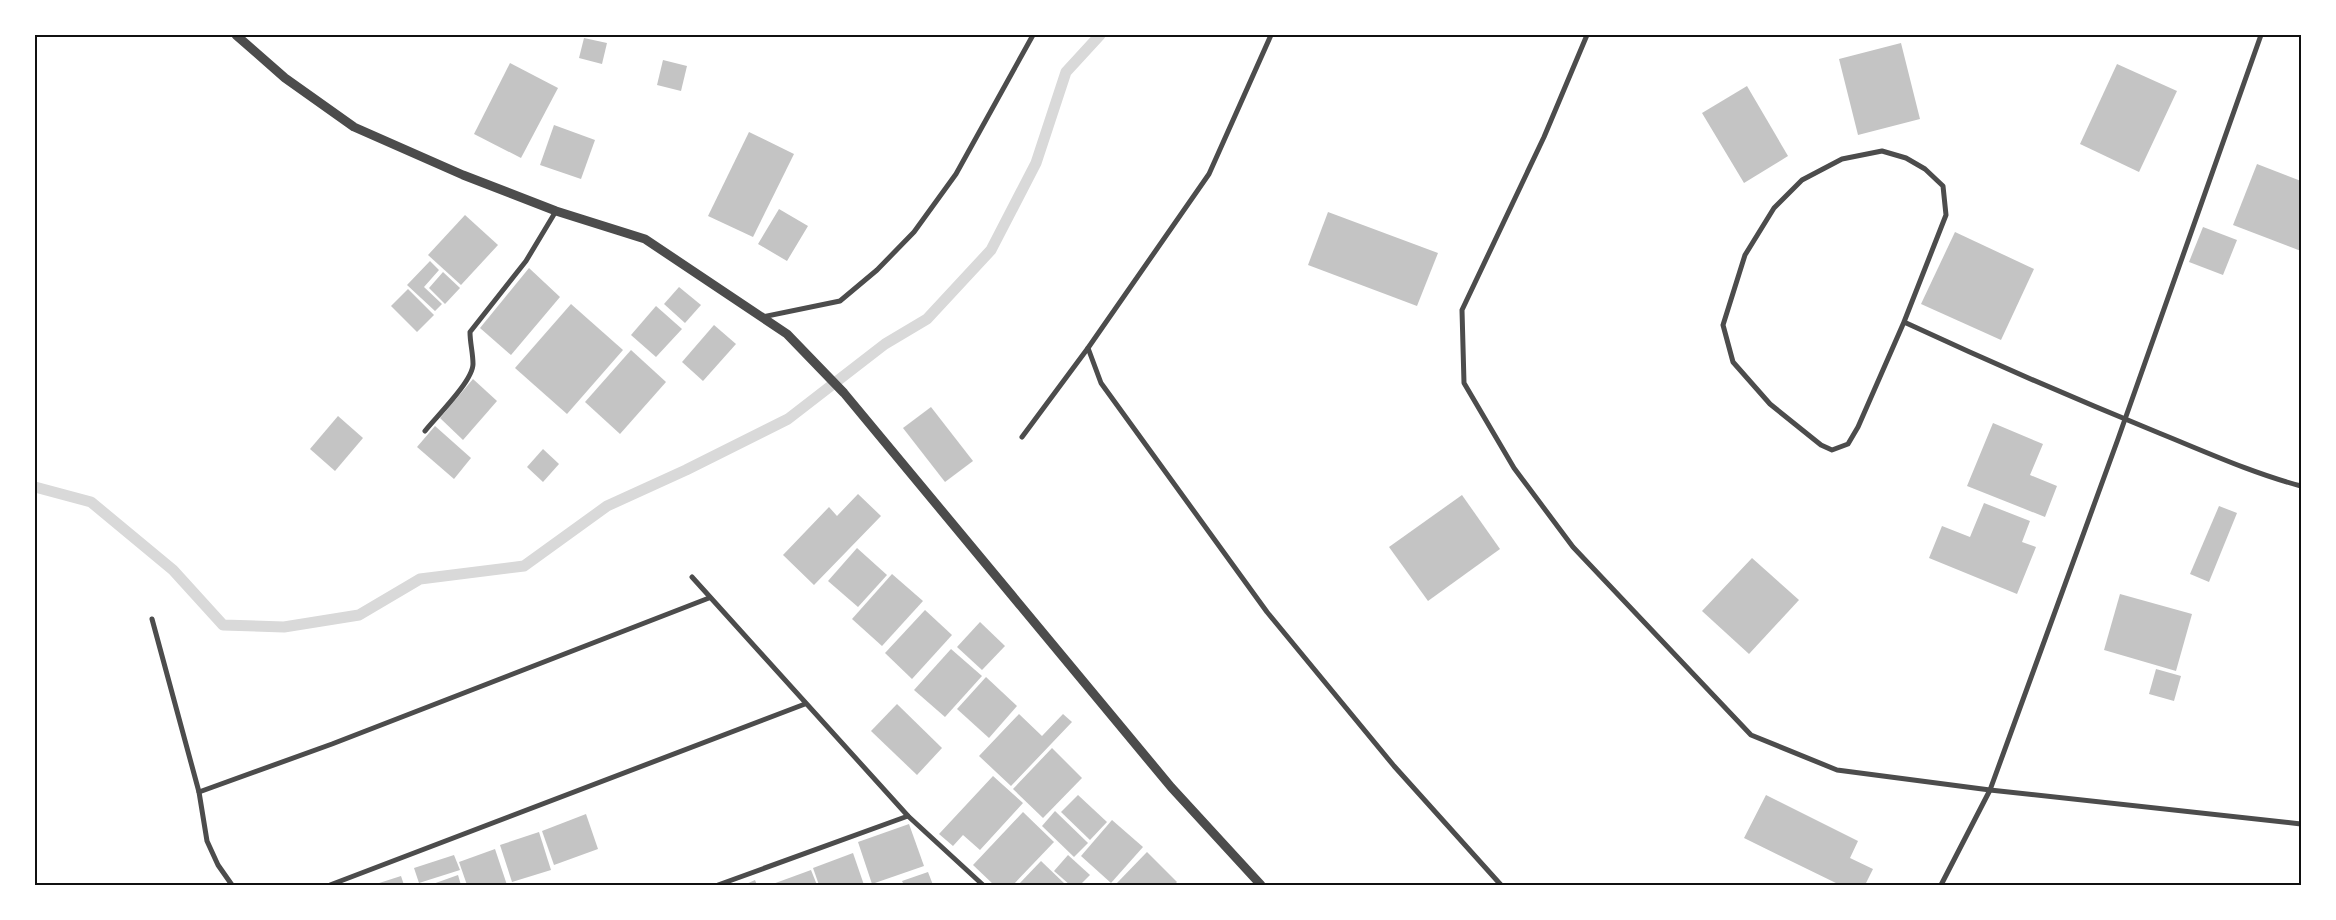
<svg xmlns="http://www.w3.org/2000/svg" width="2336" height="920" font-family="Raleway,sans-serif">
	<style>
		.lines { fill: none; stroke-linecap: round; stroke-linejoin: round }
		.stream { stroke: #d9d9d9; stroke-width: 11 }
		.building { fill: #c4c4c4 }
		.minor { stroke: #4c4c4c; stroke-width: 5 }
		.tertiary { stroke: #4c4c4c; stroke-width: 9 }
		.neatline { fill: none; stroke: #111; stroke-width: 2 }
	</style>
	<rect width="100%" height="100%" fill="#fff"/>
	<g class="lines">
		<path class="stream" d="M 35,487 L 91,502 L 173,570 L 223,625 L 284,627 L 359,615 L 420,579 L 524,566 L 607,506 L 686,470 L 788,419 L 885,344 L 927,319 L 991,250 L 1036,163 L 1066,72 L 1100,35"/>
	</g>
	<g class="building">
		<path d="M 584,38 L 607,43 L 602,64 L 579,58 Z"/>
		<path d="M 1901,43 L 1920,119 L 1858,135 L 1839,59 Z"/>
		<path d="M 663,60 L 687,66 L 681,91 L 657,85 Z"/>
		<path d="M 510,63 L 558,88 L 521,158 L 474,134 Z"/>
		<path d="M 2117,64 L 2177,91 L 2139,172 L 2080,144 Z"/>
		<path d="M 1747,86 L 1788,156 L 1744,183 L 1702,113 Z"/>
		<path d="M 554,125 L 595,140 L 581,179 L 540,165 Z"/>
		<path d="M 749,132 L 794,154 L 753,237 L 708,216 Z"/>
		<path d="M 2257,164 L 2301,181 L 2301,251 L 2233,225 Z"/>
		<path d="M 779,209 L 808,226 L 787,261 L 758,244 Z"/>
		<path d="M 1328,212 L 1438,253 L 1417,306 L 1308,265 Z"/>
		<path d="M 465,215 L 498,245 L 461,285 L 428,255 Z"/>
		<path d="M 2203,227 L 2237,240 L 2223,275 L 2189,262 Z"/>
		<path d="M 1955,232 L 2034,269 L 2001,340 L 1921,304 Z"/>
		<path d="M 430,261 L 439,270 L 424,287 L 442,304 L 435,311 L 407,285 Z"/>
		<path d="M 529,268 L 560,297 L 511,355 L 480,328 Z"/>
		<path d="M 443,272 L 460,288 L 445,304 L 429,288 Z"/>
		<path d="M 679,287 L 701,305 L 685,323 L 664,304 Z"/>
		<path d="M 408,289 L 434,315 L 417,332 L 391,306 Z"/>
		<path d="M 571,304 L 623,350 L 567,414 L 515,368 Z"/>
		<path d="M 656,306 L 682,329 L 656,357 L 631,335 Z"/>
		<path d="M 714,325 L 736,344 L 703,381 L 682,362 Z"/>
		<path d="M 631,350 L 666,382 L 620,434 L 585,402 Z"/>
		<path d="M 473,379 L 497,401 L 463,440 L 440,418 Z"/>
		<path d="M 931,407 L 973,461 L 945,482 L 903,428 Z"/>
		<path d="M 338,416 L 363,438 L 335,471 L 310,449 Z"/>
		<path d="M 1993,423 L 2043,444 L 2030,475 L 2057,486 L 2045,517 L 1967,486 Z"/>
		<path d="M 435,426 L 471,458 L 454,479 L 417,447 Z"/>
		<path d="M 543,449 L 559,464 L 543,482 L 527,467 Z"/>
		<path d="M 858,494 L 881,516 L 814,585 L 783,555 L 829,507 L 837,516 Z"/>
		<path d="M 1462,495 L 1500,549 L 1428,601 L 1389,547 Z"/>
		<path d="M 1984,503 L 2030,521 L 2022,542 L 2036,547 L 2017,594 L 1929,558 L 1942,526 L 1970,537 Z"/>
		<path d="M 2219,506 L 2237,513 L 2209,582 L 2190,574 Z"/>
		<path d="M 857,548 L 887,575 L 858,607 L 828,581 Z"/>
		<path d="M 1752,558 L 1799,600 L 1749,654 L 1702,611 Z"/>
		<path d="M 892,574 L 923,601 L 882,646 L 852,619 Z"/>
		<path d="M 2120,594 L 2192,614 L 2176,671 L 2104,650 Z"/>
		<path d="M 925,610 L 952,635 L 912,679 L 885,653 Z"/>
		<path d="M 980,622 L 1005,646 L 982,670 L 957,647 Z"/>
		<path d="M 951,649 L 982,676 L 945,717 L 914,690 Z"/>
		<path d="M 2156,669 L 2181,676 L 2174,701 L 2149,694 Z"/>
		<path d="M 986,677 L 1017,706 L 989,738 L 957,709 Z"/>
		<path d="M 897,704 L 942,748 L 917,775 L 871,731 Z"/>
		<path d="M 1019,714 L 1042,736 L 1063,714 L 1072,722 L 1011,786 L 979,756 Z"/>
		<path d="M 1052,748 L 1082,778 L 1043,818 L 1013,789 Z"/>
		<path d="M 993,776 L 1023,803 L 980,850 L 963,835 L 953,846 L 939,834 Z"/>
		<path d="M 1078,795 L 1107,822 L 1090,840 L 1061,812 Z"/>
		<path d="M 1766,795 L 1858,841 L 1850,858 L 1873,869 L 1865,885 L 1840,885 L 1744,838 Z"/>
		<path d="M 1055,811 L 1088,843 L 1074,857 L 1042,826 Z"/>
		<path d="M 1023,812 L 1054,842 L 1013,885 L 994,885 L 973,865 Z"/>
		<path d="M 586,814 L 598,849 L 554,865 L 542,831 Z"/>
		<path d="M 1112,820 L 1143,847 L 1111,883 L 1081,856 Z"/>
		<path d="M 909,824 L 924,866 L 872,884 L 858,842 Z"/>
		<path d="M 539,832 L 551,870 L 512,882 L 500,845 Z"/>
		<path d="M 495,849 L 507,885 L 467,885 L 459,862 Z"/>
		<path d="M 1147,852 L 1177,882 L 1174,885 L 1115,885 Z"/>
		<path d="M 853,853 L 864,885 L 819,885 L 813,868 Z"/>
		<path d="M 454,855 L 460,870 L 419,883 L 414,868 Z"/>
		<path d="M 1068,855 L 1090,875 L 1080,885 L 1070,885 L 1054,871 Z"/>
		<path d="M 1041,861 L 1066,885 L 1018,885 Z"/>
		<path d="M 811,870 L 817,885 L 770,885 Z"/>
		<path d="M 928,872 L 933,885 L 904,885 L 902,881 Z"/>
		<path d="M 458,875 L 461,885 L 430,885 Z"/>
		<path d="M 401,876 L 404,885 L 373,885 Z"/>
		<path d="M 755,880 L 757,885 L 744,885 Z"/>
	</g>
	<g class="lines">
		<g class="minor">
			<path d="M 1587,35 L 1544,137 L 1462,310 L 1464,383 L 1514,468 L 1573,547 L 1751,735 L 1837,770 L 1990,790 L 2301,824"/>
			<path d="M 762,317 L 840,301 L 877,270 L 914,232 L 956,174 L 1033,35"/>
			<path d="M 1904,322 L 1946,215 L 1943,186 L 1925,169 L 1906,158 L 1882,151 L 1842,159 L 1802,180 L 1774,208 L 1745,255 L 1723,325 L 1733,362 L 1770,404 L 1821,445 L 1832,450 L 1848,444 L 1858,427 L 1904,322 C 1988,361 2073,398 2159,433 C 2206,452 2252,473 2301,486"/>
			<path d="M 1088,348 L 1101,383 L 1267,612 L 1394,766 L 1501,885"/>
			<path d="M 425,431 C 436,417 473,381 473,364 C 473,353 470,343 470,332 L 526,261 L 556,211"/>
			<path d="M 1022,437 L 1088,348 L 1209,174 L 1271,35"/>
			<path d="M 692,577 L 908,816 L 983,885"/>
			<path d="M 152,619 L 199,792 L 207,841 L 218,865 L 232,885"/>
			<path d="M 199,792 L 332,744 L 709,598"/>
			<path d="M 330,885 L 805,704"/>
			<path d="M 718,885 L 908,816"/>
			<path d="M 1941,885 L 1990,790 L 2118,439 L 2261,35"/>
		</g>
		<path class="tertiary" d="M 236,35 L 285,78 L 354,127 L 463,175 L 556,211 L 645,239 L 787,334 L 844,393 L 1171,787 L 1261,885"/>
	</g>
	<rect width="2336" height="920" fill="none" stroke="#ffffff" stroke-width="72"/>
	<rect x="36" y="36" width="2264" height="848" class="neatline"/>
</svg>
